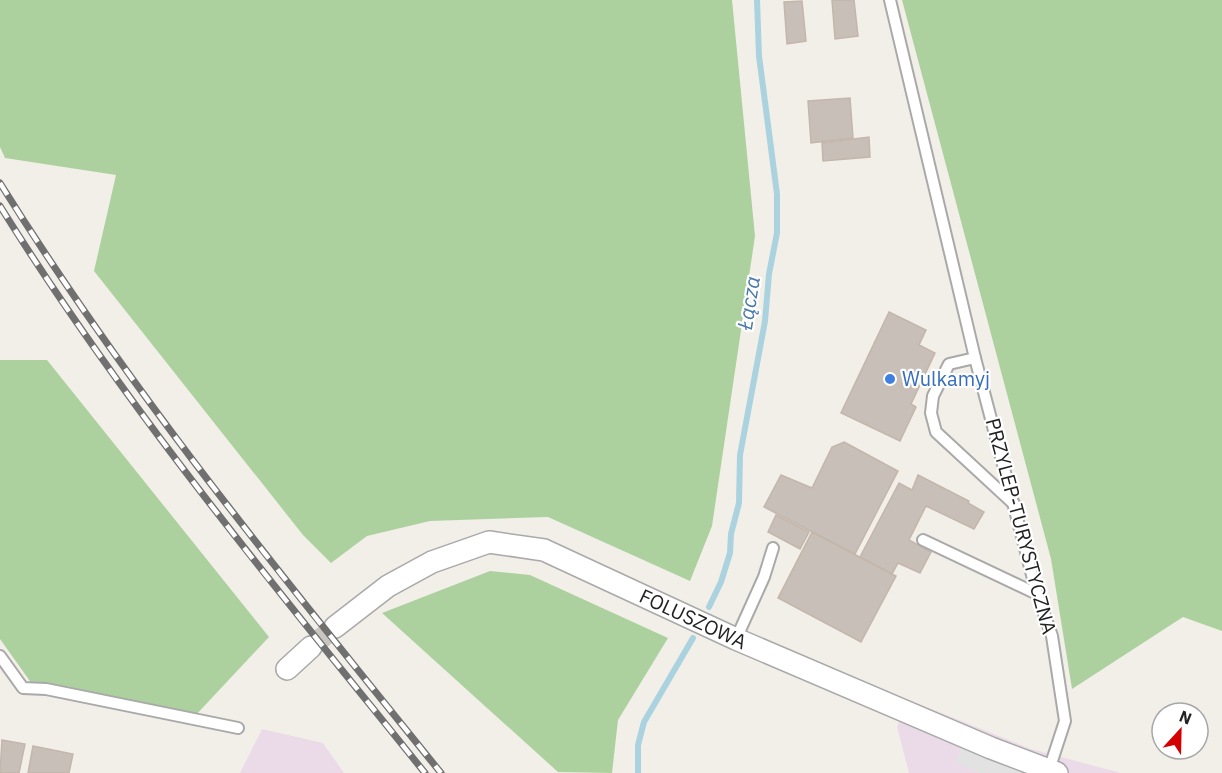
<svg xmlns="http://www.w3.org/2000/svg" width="1222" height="773" font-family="'IBM Plex Sans',sans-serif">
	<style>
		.industrial { fill: #ebdbe8 }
		.forest { fill: #add19e }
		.parking { fill: #e2e2e2 }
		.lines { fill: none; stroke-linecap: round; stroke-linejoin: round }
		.stream { stroke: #aad3df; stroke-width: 6 }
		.building { fill: #c7bfb8; stroke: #c4b6ab; stroke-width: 1.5 }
		.street-tunnel { stroke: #c8c6c1; stroke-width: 21; stroke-dasharray: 21 10; stroke-linecap: butt }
		.lane-casing { stroke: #a9a9a9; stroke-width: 14 }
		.street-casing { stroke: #a9a9a9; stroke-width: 24 }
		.lane { stroke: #fff; stroke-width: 10 }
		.street { stroke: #fff; stroke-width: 21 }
		.rail-casing { stroke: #707070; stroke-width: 7 }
		.rail { stroke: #fff; stroke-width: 4.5; stroke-dasharray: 14; stroke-linecap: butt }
		.shop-dot { fill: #3f7fe0; stroke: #fff; stroke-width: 2 }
		.labels { text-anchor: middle; stroke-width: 4.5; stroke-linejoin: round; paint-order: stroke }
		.shop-label { font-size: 20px; fill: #366cbe; stroke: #fff; text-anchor: start }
		.street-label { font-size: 20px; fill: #222; stroke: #fff }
		.water-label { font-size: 21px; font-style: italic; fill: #4a7aab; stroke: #fff }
	</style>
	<rect width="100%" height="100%" fill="#f2efe9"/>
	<g class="industrial">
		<path d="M 909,700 L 1031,749 L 1121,773 L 909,773 L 897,727 Z"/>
		<path d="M 262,729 L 323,743 L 344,773 L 240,773 Z"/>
	</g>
	<g class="forest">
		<path d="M 0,0 L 732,0 L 755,236 L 712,526 L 690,581 L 548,517 L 430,521 L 367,536 L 331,563 L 303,535 L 94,271 L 116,175 L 5,158 L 0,147 Z"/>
		<path d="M 902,0 L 1222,0 L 1222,631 L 1183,617 L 1072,689 L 1051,559 Z"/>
		<path d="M 0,360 L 47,360 L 269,637 L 194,717 L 32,684 L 0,639 Z"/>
		<path d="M 490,571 L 530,575 L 668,638 L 618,720 L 612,773 L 558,772 L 382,613 Z"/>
	</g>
	<path class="parking" d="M 963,743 L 1028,773 L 981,773 L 955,763 Z"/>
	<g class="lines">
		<g class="stream">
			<path d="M 709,607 L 721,582 L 730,553 L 731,534 L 739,503 L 740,455 L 765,321 L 769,274 L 777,233 L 777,194 L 759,56 L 757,0"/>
			<path d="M 638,773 L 638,745 L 644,722 L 693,638"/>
		</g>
	</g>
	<g class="building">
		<path d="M 832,0 L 854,0 L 858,36 L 835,39 Z"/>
		<path d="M 802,1 L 806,41 L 787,44 L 784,2 Z"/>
		<path d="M 850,98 L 853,138 L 811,143 L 808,101 Z"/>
		<path d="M 869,137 L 870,157 L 823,161 L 822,143 Z"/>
		<path d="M 889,312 L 926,330 L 919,345 L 935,353 L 911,404 L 916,407 L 900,441 L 841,413 Z"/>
		<path d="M 844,442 L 898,471 L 855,554 L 764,507 L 781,475 L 812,488 L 832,447 Z"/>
		<path d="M 918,475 L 969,501 L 968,503 L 984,512 L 974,529 L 926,506 L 909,540 L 931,552 L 920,573 L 898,563 L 892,574 L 860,557 L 899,483 L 912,490 Z"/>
		<path d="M 776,515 L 809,532 L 800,549 L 768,532 Z"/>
		<path d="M 812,532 L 896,576 L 861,642 L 778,598 Z"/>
		<path d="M 2,740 L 25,744 L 19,773 L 0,773 Z"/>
		<path d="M 33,746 L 73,754 L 69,773 L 28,773 Z"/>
	</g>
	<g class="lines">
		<path class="street-tunnel" d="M 311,647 L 335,627"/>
		<g class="lane-casing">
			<g id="lane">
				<path d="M 890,0 L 975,358 L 1037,594 L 1052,636 L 1065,721 L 1048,773"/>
				<path d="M 975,358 L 949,364 L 933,396 L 931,413 L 936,432 L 1015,505"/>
				<path d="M 923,540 L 1037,594"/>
				<path d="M 736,639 L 764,577 L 773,548"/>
				<path d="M 0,656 L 23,688 L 46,689 L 238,728"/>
			</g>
		</g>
		<g class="street-casing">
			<g id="street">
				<path d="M 335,627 L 388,586 L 432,562 L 489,542 L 544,550 L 736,639 L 991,748 L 1057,773"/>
				<path d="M 287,669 L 311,647"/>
			</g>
		</g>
		<use href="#lane" class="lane"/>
		<use href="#street" class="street"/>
		<g class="rail-casing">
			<g id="rail">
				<path d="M 0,183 C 130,392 287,582 441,773"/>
				<path d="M 0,206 C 125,407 277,589 425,773"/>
			</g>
		</g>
		<use href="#rail" class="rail"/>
	</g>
	<circle class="shop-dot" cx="890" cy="379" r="6"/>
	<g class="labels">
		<g class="shop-label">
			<text x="902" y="386">Wulkamyj</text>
		</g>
		<g class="street-label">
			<text transform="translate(1021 526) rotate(75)" y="7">PRZYLEP-TURYSTYCZNA</text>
			<text transform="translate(693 619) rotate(25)" y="7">FOLUSZOWA</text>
		</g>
		<g class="water-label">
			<text transform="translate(749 303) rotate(-81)" y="7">Łącza</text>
		</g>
	</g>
	<g transform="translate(1180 731) rotate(22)"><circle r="28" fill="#ffffff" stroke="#a7a7a7" stroke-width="1.5"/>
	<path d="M0-4.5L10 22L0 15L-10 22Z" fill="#d40000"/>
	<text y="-9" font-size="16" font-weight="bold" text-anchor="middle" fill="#222222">N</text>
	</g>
</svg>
